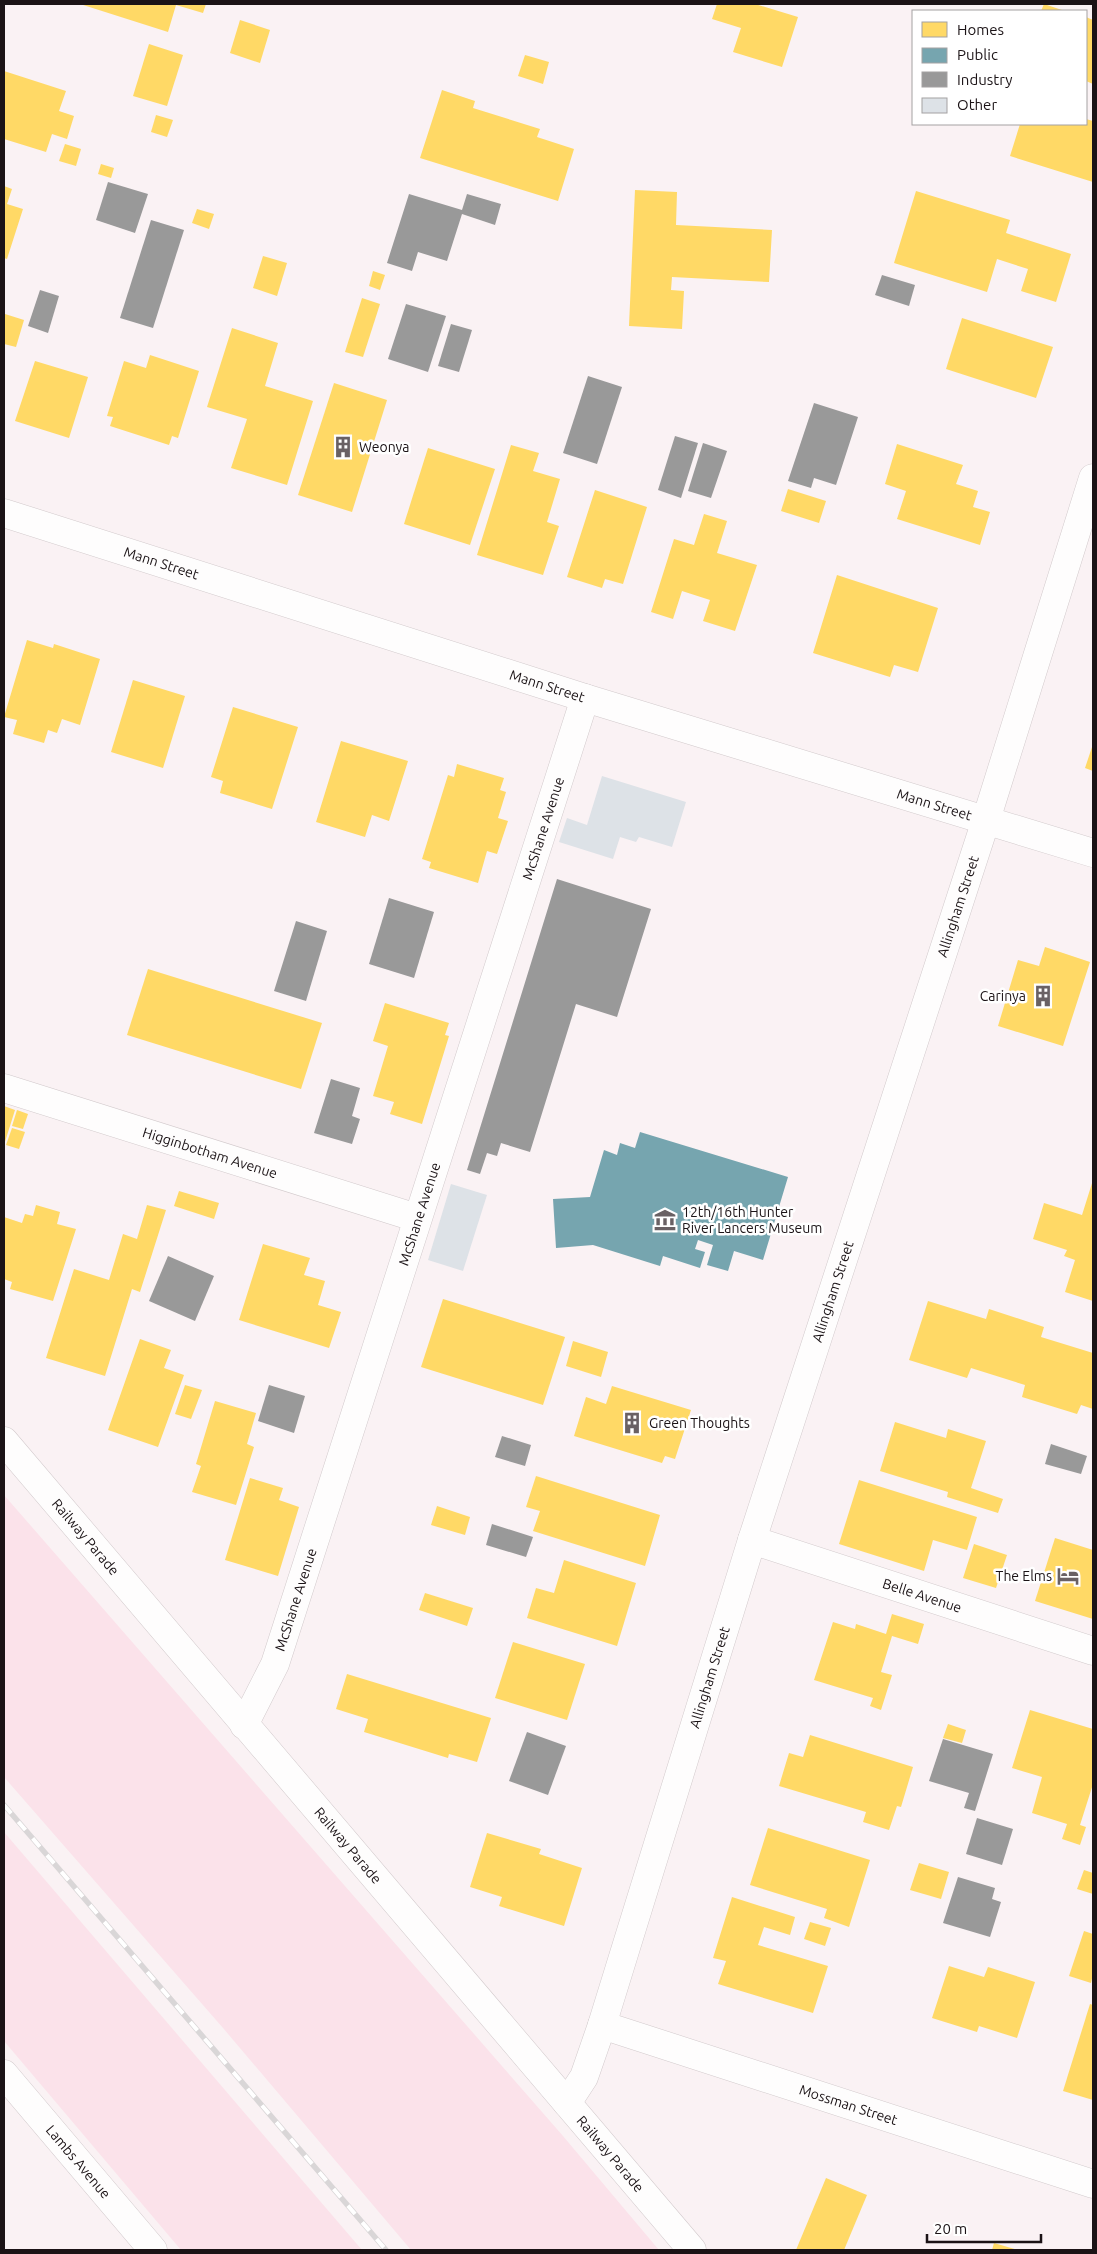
<svg xmlns="http://www.w3.org/2000/svg" width="1097" height="2254" font-family="Ubuntu,sans-serif">
	<style>
		.green { fill: #fbe2ea }
		.homes { fill: #ffd966 }
		.public { fill: #76a5af }
		.industry { fill: #999 }
		.building { fill: #dde2e7 }
		.lines { fill: none; stroke-linecap: round; stroke-linejoin: round }
		.minor-casing { stroke: #d2cacc; stroke-width: 29 }
		.minor { stroke: #fefdfd; stroke-width: 28 }
		.rail-casing { stroke: #d9d6d7; stroke-width: 5.5 }
		.rail { stroke: #fff; stroke-width: 4; stroke-dasharray: 11; stroke-linecap: butt }
		.labels { text-anchor: middle; stroke-width: 5; stroke-linejoin: round; paint-order: stroke }
		.poi-label { font-size: 14px; fill: #1b1316; stroke: #fff; text-anchor: start }
		.street-label { font-size: 14px; fill: #1b1316; stroke: #fff }
	</style>
	<rect width="100%" height="100%" fill="#faf2f4"/>
	<g class="green">
		<path d="M 4,1495 L 563,2136 L 659,2250 L 411,2250 L 223,2028 L 4,1777 Z"/>
		<path d="M 4,1832 L 362,2250 L 181,2250 L 4,2041 Z"/>
	</g>
	<g class="homes">
		<path d="M 80,4 L 206,4 L 203,13 L 176,5 L 168,32 Z"/>
		<path d="M 717,4 L 755,4 L 798,17 L 782,67 L 733,52 L 741,28 L 712,19 Z"/>
		<path d="M 1044,4 L 1065,11 L 1041,11 Z"/>
		<path d="M 1086,17 L 1093,20 L 1093,84 L 1086,81 Z"/>
		<path d="M 240,20 L 270,30 L 260,63 L 230,53 Z"/>
		<path d="M 149,44 L 183,55 L 167,106 L 133,96 Z"/>
		<path d="M 525,55 L 549,62 L 543,84 L 518,76 Z"/>
		<path d="M 4,71 L 66,91 L 59,111 L 74,116 L 67,139 L 52,134 L 46,152 L 4,139 Z"/>
		<path d="M 442,90 L 475,101 L 473,108 L 540,129 L 537,137 L 574,149 L 558,201 L 420,158 Z"/>
		<path d="M 156,115 L 173,120 L 167,137 L 151,132 Z"/>
		<path d="M 1086,119 L 1093,121 L 1093,182 L 1010,156 L 1020,124 L 1086,124 Z"/>
		<path d="M 65,144 L 81,149 L 76,166 L 59,161 Z"/>
		<path d="M 101,164 L 114,168 L 111,178 L 98,174 Z"/>
		<path d="M 4,186 L 12,189 L 7,204 L 23,209 L 7,259 L 4,258 Z"/>
		<path d="M 635,190 L 677,192 L 676,225 L 772,230 L 769,282 L 672,277 L 671,290 L 684,291 L 682,329 L 629,326 Z"/>
		<path d="M 916,191 L 1010,220 L 1006,233 L 1071,254 L 1056,302 L 1021,291 L 1028,269 L 997,259 L 987,292 L 894,263 Z"/>
		<path d="M 197,209 L 214,214 L 209,229 L 192,223 Z"/>
		<path d="M 263,256 L 287,263 L 277,296 L 253,288 Z"/>
		<path d="M 373,271 L 385,275 L 380,290 L 369,286 Z"/>
		<path d="M 362,298 L 380,304 L 363,357 L 345,352 Z"/>
		<path d="M 5,314 L 24,320 L 16,347 L 4,344 Z"/>
		<path d="M 962,318 L 1053,347 L 1036,398 L 946,369 Z"/>
		<path d="M 232,328 L 278,343 L 265,386 L 313,401 L 287,485 L 231,468 L 247,419 L 207,407 Z"/>
		<path d="M 150,355 L 199,371 L 178,438 L 172,436 L 169,445 L 110,426 L 113,417 L 107,416 L 124,361 L 146,368 Z"/>
		<path d="M 35,361 L 88,377 L 69,438 L 15,421 Z"/>
		<path d="M 334,383 L 387,400 L 352,512 L 298,495 Z"/>
		<path d="M 897,444 L 963,465 L 956,484 L 978,491 L 973,507 L 990,512 L 980,545 L 897,519 L 906,491 L 885,484 Z"/>
		<path d="M 511,445 L 539,453 L 533,471 L 560,479 L 547,522 L 559,526 L 543,575 L 477,555 Z"/>
		<path d="M 428,448 L 495,469 L 470,545 L 404,524 Z"/>
		<path d="M 788,489 L 826,501 L 819,523 L 781,511 Z"/>
		<path d="M 595,490 L 647,507 L 623,584 L 605,579 L 602,588 L 567,577 Z"/>
		<path d="M 704,514 L 727,521 L 717,553 L 757,565 L 735,631 L 703,621 L 710,600 L 682,591 L 673,619 L 651,612 L 674,539 L 694,545 Z"/>
		<path d="M 837,575 L 938,608 L 918,672 L 894,665 L 890,677 L 813,653 Z"/>
		<path d="M 27,640 L 53,648 L 54,644 L 100,659 L 80,725 L 62,719 L 57,733 L 48,730 L 44,743 L 13,734 L 17,720 L 4,717 Z"/>
		<path d="M 133,680 L 185,696 L 163,768 L 111,752 Z"/>
		<path d="M 233,707 L 298,727 L 272,809 L 220,793 L 223,781 L 211,777 Z"/>
		<path d="M 341,741 L 408,761 L 389,821 L 372,815 L 365,837 L 316,822 Z"/>
		<path d="M 1093,744 L 1093,771 L 1085,768 Z"/>
		<path d="M 457,764 L 504,778 L 500,790 L 506,792 L 498,818 L 508,821 L 497,854 L 487,851 L 478,883 L 429,868 L 431,862 L 422,859 L 448,775 L 454,777 Z"/>
		<path d="M 1045,947 L 1090,962 L 1063,1046 L 998,1026 L 1018,960 L 1039,966 Z"/>
		<path d="M 148,969 L 322,1023 L 301,1089 L 127,1035 Z"/>
		<path d="M 385,1003 L 449,1023 L 445,1035 L 449,1036 L 422,1124 L 390,1114 L 394,1102 L 373,1096 L 388,1046 L 373,1041 Z"/>
		<path d="M 4,1106 L 15,1110 L 4,1145 Z"/>
		<path d="M 17,1110 L 28,1114 L 23,1129 L 12,1126 Z"/>
		<path d="M 12,1128 L 25,1132 L 19,1149 L 6,1145 Z"/>
		<path d="M 1093,1180 L 1093,1301 L 1065,1292 L 1075,1260 L 1064,1256 L 1067,1250 L 1033,1239 L 1044,1203 L 1082,1215 Z"/>
		<path d="M 179,1191 L 219,1203 L 214,1219 L 174,1206 Z"/>
		<path d="M 36,1205 L 60,1212 L 57,1224 L 76,1229 L 53,1301 L 10,1289 L 12,1282 L 4,1279 L 4,1217 L 22,1223 L 25,1214 L 33,1216 Z"/>
		<path d="M 147,1205 L 166,1210 L 140,1292 L 132,1289 L 105,1376 L 46,1358 L 74,1269 L 109,1280 L 123,1234 L 137,1239 Z"/>
		<path d="M 263,1244 L 310,1258 L 304,1275 L 325,1281 L 318,1305 L 341,1312 L 329,1348 L 239,1320 Z"/>
		<path d="M 443,1299 L 565,1337 L 543,1405 L 421,1367 Z"/>
		<path d="M 928,1301 L 986,1319 L 989,1309 L 1044,1327 L 1041,1337 L 1093,1353 L 1093,1409 L 1081,1405 L 1077,1414 L 1022,1397 L 1025,1385 L 971,1368 L 967,1378 L 909,1360 Z"/>
		<path d="M 140,1339 L 171,1350 L 164,1368 L 184,1375 L 158,1447 L 108,1430 Z"/>
		<path d="M 573,1341 L 608,1352 L 601,1377 L 566,1366 Z"/>
		<path d="M 185,1385 L 202,1390 L 191,1419 L 175,1414 Z"/>
		<path d="M 612,1386 L 691,1410 L 675,1459 L 665,1456 L 662,1463 L 574,1436 L 586,1397 L 606,1404 Z"/>
		<path d="M 215,1401 L 256,1413 L 247,1444 L 254,1447 L 236,1505 L 192,1492 L 201,1466 L 196,1464 Z"/>
		<path d="M 895,1422 L 946,1438 L 948,1429 L 986,1441 L 971,1488 L 1003,1499 L 998,1513 L 947,1497 L 948,1492 L 880,1471 Z"/>
		<path d="M 536,1476 L 660,1515 L 645,1566 L 533,1531 L 540,1511 L 526,1507 Z"/>
		<path d="M 250,1478 L 283,1488 L 279,1500 L 299,1507 L 278,1576 L 225,1560 Z"/>
		<path d="M 859,1480 L 977,1517 L 967,1550 L 933,1540 L 924,1571 L 839,1544 Z"/>
		<path d="M 437,1506 L 470,1517 L 465,1535 L 431,1525 Z"/>
		<path d="M 1055,1538 L 1093,1550 L 1093,1619 L 1035,1601 Z"/>
		<path d="M 974,1544 L 1007,1555 L 996,1588 L 963,1578 Z"/>
		<path d="M 564,1560 L 636,1583 L 617,1646 L 527,1618 L 536,1588 L 554,1593 Z"/>
		<path d="M 425,1593 L 473,1608 L 467,1626 L 419,1610 Z"/>
		<path d="M 892,1614 L 924,1624 L 918,1644 L 892,1636 L 881,1672 L 892,1675 L 881,1710 L 870,1706 L 873,1698 L 814,1680 L 833,1622 L 855,1629 L 856,1624 L 886,1634 Z"/>
		<path d="M 513,1642 L 585,1664 L 567,1720 L 495,1698 Z"/>
		<path d="M 347,1674 L 491,1718 L 477,1762 L 449,1754 L 448,1758 L 364,1732 L 368,1719 L 336,1709 Z"/>
		<path d="M 1030,1710 L 1093,1729 L 1093,1784 L 1080,1825 L 1086,1827 L 1080,1845 L 1062,1839 L 1067,1824 L 1032,1813 L 1042,1777 L 1012,1768 Z"/>
		<path d="M 948,1724 L 966,1730 L 962,1743 L 943,1738 Z"/>
		<path d="M 810,1735 L 913,1767 L 901,1807 L 897,1806 L 889,1830 L 863,1822 L 866,1812 L 779,1786 L 789,1753 L 803,1757 Z"/>
		<path d="M 768,1828 L 870,1860 L 849,1927 L 824,1918 L 827,1909 L 750,1885 Z"/>
		<path d="M 487,1833 L 541,1849 L 539,1854 L 582,1868 L 564,1926 L 499,1906 L 502,1897 L 470,1887 Z"/>
		<path d="M 919,1863 L 949,1872 L 941,1899 L 910,1890 Z"/>
		<path d="M 1084,1870 L 1093,1873 L 1093,1894 L 1077,1889 Z"/>
		<path d="M 732,1897 L 795,1917 L 790,1935 L 764,1927 L 758,1945 L 828,1966 L 813,2013 L 718,1984 L 726,1961 L 713,1958 Z"/>
		<path d="M 810,1922 L 831,1928 L 825,1946 L 804,1939 Z"/>
		<path d="M 1084,1931 L 1093,1934 L 1093,1974 L 1091,1983 L 1069,1976 Z"/>
		<path d="M 949,1966 L 984,1977 L 988,1967 L 1035,1982 L 1017,2038 L 979,2026 L 977,2032 L 932,2018 Z"/>
		<path d="M 1090,2004 L 1093,2005 L 1093,2100 L 1063,2091 Z"/>
		<path d="M 826,2178 L 867,2195 L 844,2250 L 796,2250 Z"/>
		<path d="M 994,2243 L 1018,2250 L 992,2250 Z"/>
	</g>
	<path class="public" d="M 640,1132 L 788,1177 L 763,1260 L 734,1251 L 728,1271 L 707,1265 L 713,1245 L 698,1240 L 695,1249 L 705,1252 L 700,1268 L 663,1256 L 660,1266 L 593,1245 L 556,1248 L 553,1199 L 590,1197 L 604,1150 L 617,1155 L 620,1143 L 635,1148 Z"/>
	<g class="industry">
		<path d="M 108,182 L 148,194 L 135,233 L 96,220 Z"/>
		<path d="M 409,194 L 462,210 L 467,194 L 501,204 L 495,225 L 462,214 L 447,261 L 418,252 L 412,271 L 387,263 Z"/>
		<path d="M 151,220 L 184,230 L 153,328 L 120,318 Z"/>
		<path d="M 882,275 L 915,285 L 909,306 L 875,295 Z"/>
		<path d="M 40,290 L 59,296 L 48,333 L 28,326 Z"/>
		<path d="M 406,304 L 446,316 L 428,372 L 388,359 Z"/>
		<path d="M 451,324 L 472,330 L 459,372 L 438,366 Z"/>
		<path d="M 588,376 L 622,387 L 597,464 L 563,453 Z"/>
		<path d="M 814,403 L 858,417 L 836,485 L 814,478 L 811,488 L 788,481 Z"/>
		<path d="M 675,436 L 698,443 L 681,498 L 658,490 Z"/>
		<path d="M 703,443 L 727,451 L 711,498 L 688,491 Z"/>
		<path d="M 557,879 L 651,909 L 617,1017 L 576,1004 L 530,1152 L 501,1143 L 497,1156 L 487,1153 L 480,1174 L 467,1170 Z"/>
		<path d="M 389,898 L 434,912 L 414,978 L 369,964 Z"/>
		<path d="M 296,921 L 327,931 L 306,1001 L 274,991 Z"/>
		<path d="M 331,1079 L 360,1088 L 352,1116 L 360,1119 L 352,1144 L 314,1133 Z"/>
		<path d="M 168,1256 L 214,1276 L 195,1321 L 149,1301 Z"/>
		<path d="M 269,1385 L 305,1396 L 294,1433 L 258,1421 Z"/>
		<path d="M 502,1436 L 531,1445 L 525,1466 L 495,1457 Z"/>
		<path d="M 1051,1444 L 1087,1456 L 1081,1474 L 1045,1464 Z"/>
		<path d="M 492,1524 L 533,1537 L 526,1557 L 486,1545 Z"/>
		<path d="M 527,1732 L 566,1746 L 548,1795 L 509,1781 Z"/>
		<path d="M 943,1739 L 993,1754 L 975,1811 L 964,1808 L 969,1793 L 929,1781 Z"/>
		<path d="M 977,1818 L 1013,1829 L 1002,1865 L 966,1854 Z"/>
		<path d="M 958,1877 L 995,1888 L 992,1899 L 1001,1902 L 990,1937 L 943,1923 Z"/>
	</g>
	<g class="building">
		<path d="M 602,776 L 686,802 L 672,847 L 639,837 L 636,842 L 620,837 L 613,859 L 559,842 L 567,818 L 587,825 Z"/>
		<path d="M 451,1184 L 487,1195 L 463,1271 L 428,1260 Z"/>
	</g>
	<g class="lines">
		<g class="minor-casing">
			<g id="minor">
				<path id="s1" d="M 4,513 L 585,698 L 1093,853"/>
				<path id="s2" d="M 4,1088 L 417,1218"/>
				<path id="s3" d="M 4,1441 L 692,2250"/>
				<path id="s4" d="M 752,1540 L 1093,1651"/>
				<path id="s5" d="M 244,1725 L 275,1664 L 585,698"/>
				<path id="s6" d="M 602,2025 L 1093,2184"/>
				<path id="s7" d="M 4,2074 L 153,2250"/>
				<path id="s8" d="M 567,2103 L 584,2077 L 602,2025 L 752,1540 L 986,820 L 1093,478"/>
			</g>
		</g>
		<use href="#minor" class="minor"/>
		<g class="rail-casing">
			<path id="rail" d="M 4,1805 L 386,2250"/>
		</g>
		<use href="#rail" class="rail"/>
	</g>
	<defs>
		<g id="building-bare" transform="scale(1.725)"><path d="M-4-6H4V6H1V3H-1V6H-4ZM-2.5-4.3h1.7v1.8h-1.7ZM.8-4.3h1.7v1.8H.8ZM-2.5-1h1.7V.8h-1.7ZM.8-1h1.7V.8H.8Z" fill="#696164" stroke="#fff" stroke-width="2.5" paint-order="stroke"/></g>
		<g id="museum-bare" transform="scale(1.725)"><path d="M0-6L6-3V-2H-6V-3ZM-5-1h2V3h-2ZM-1-1h2V3h-2ZM3-1h2V3H3ZM-6 4H6V6H-6Z" fill="#696164" stroke="#fff" stroke-width="2.5" paint-order="stroke"/></g>
		<g id="hotel-bare" transform="scale(1.725)"><path d="M-6-4.5h1.5V1H6V5H4.5V3h-9V5H-6ZM-4 0a1.8 1.8 0 1 1 3.6 0ZM.5 0V-2.5h3Q6-2.5 6 0Z" fill="#696164" stroke="#fff" stroke-width="2.5" paint-order="stroke"/></g>
	</defs>
	<g fill-rule="evenodd">
		<use href="#building-bare" x="343" y="447"/>
		<use href="#building-bare" x="1043" y="996"/>
		<use href="#museum-bare" x="665" y="1220"/>
		<use href="#building-bare" x="632" y="1423"/>
		<use href="#hotel-bare" x="1068" y="1576"/>
	</g>
	<g class="labels">
		<g class="poi-label">
			<text x="359" y="452">Weonya</text>
			<text x="1026" y="1001" text-anchor="end">Carinya</text>
			<text x="682" y="1217">12th/16th Hunter<tspan x="682" dy="16">River Lancers Museum</tspan></text>
			<text x="649" y="1428">Green Thoughts</text>
			<text x="1052" y="1581" text-anchor="end">The Elms</text>
		</g>
		<g class="street-label">
			<text dy="5" stroke="none"><textPath href="#s1" startOffset="165">Mann Street</textPath></text>
			<text dy="5" stroke="none"><textPath href="#s1" startOffset="570">Mann Street</textPath></text>
			<text dy="5" stroke="none"><textPath href="#s1" startOffset="975">Mann Street</textPath></text>
			<text dy="5" stroke="none"><textPath href="#s5" startOffset="946">McShane Avenue</textPath></text>
			<text dy="5" stroke="none"><textPath href="#s8" startOffset="1260">Allingham Street</textPath></text>
			<text dy="5" stroke="none"><textPath href="#s2" startOffset="216">Higginbotham Avenue</textPath></text>
			<text dy="5" stroke="none"><textPath href="#s5" startOffset="541">McShane Avenue</textPath></text>
			<text dy="5" stroke="none"><textPath href="#s8" startOffset="855">Allingham Street</textPath></text>
			<text dy="5" stroke="none"><textPath href="#s3" startOffset="126">Railway Parade</textPath></text>
			<text dy="5" stroke="none"><textPath href="#s4" startOffset="179">Belle Avenue</textPath></text>
			<text dy="5" stroke="none"><textPath href="#s5" startOffset="136">McShane Avenue</textPath></text>
			<text dy="5" stroke="none"><textPath href="#s8" startOffset="450">Allingham Street</textPath></text>
			<text dy="5" stroke="none"><textPath href="#s3" startOffset="531">Railway Parade</textPath></text>
			<text dy="5" stroke="none"><textPath href="#s6" startOffset="259">Mossman Street</textPath></text>
			<text dy="5" stroke="none"><textPath href="#s3" startOffset="936">Railway Parade</textPath></text>
			<text dy="5" stroke="none"><textPath href="#s7" startOffset="115">Lambs Avenue</textPath></text>
		</g>
	</g>
	<rect width="1097" height="2254" fill="none" stroke="#1b1316" stroke-width="10"/>
	<rect x="912" y="10" width="175" height="115" fill="#ffffff" stroke="#a4a1a2"/>
	<rect x="922" y="22" width="25" height="15" fill="#ffd966" stroke="#a4a1a2"/>
	<text x="957" y="35" font-size="15" fill="#1b1316">Homes</text>
	<rect x="922" y="48" width="25" height="15" fill="#76a5af" stroke="#a4a1a2"/>
	<text x="957" y="60" font-size="15" fill="#1b1316">Public</text>
	<rect x="922" y="72" width="25" height="15" fill="#999999" stroke="#a4a1a2"/>
	<text x="957" y="85" font-size="15" fill="#1b1316">Industry</text>
	<rect x="922" y="98" width="25" height="15" fill="#dde2e7" stroke="#a4a1a2"/>
	<text x="957" y="110" font-size="15" fill="#1b1316">Other</text>
	<path d="M927 2234v8h114v-8" fill="none" stroke="#1b1316" stroke-width="2.5"/>
	<text x="934" y="2234" font-size="15" fill="#1b1316" stroke="#ffffff" stroke-width="4" paint-order="stroke">20 m</text>
</svg>
